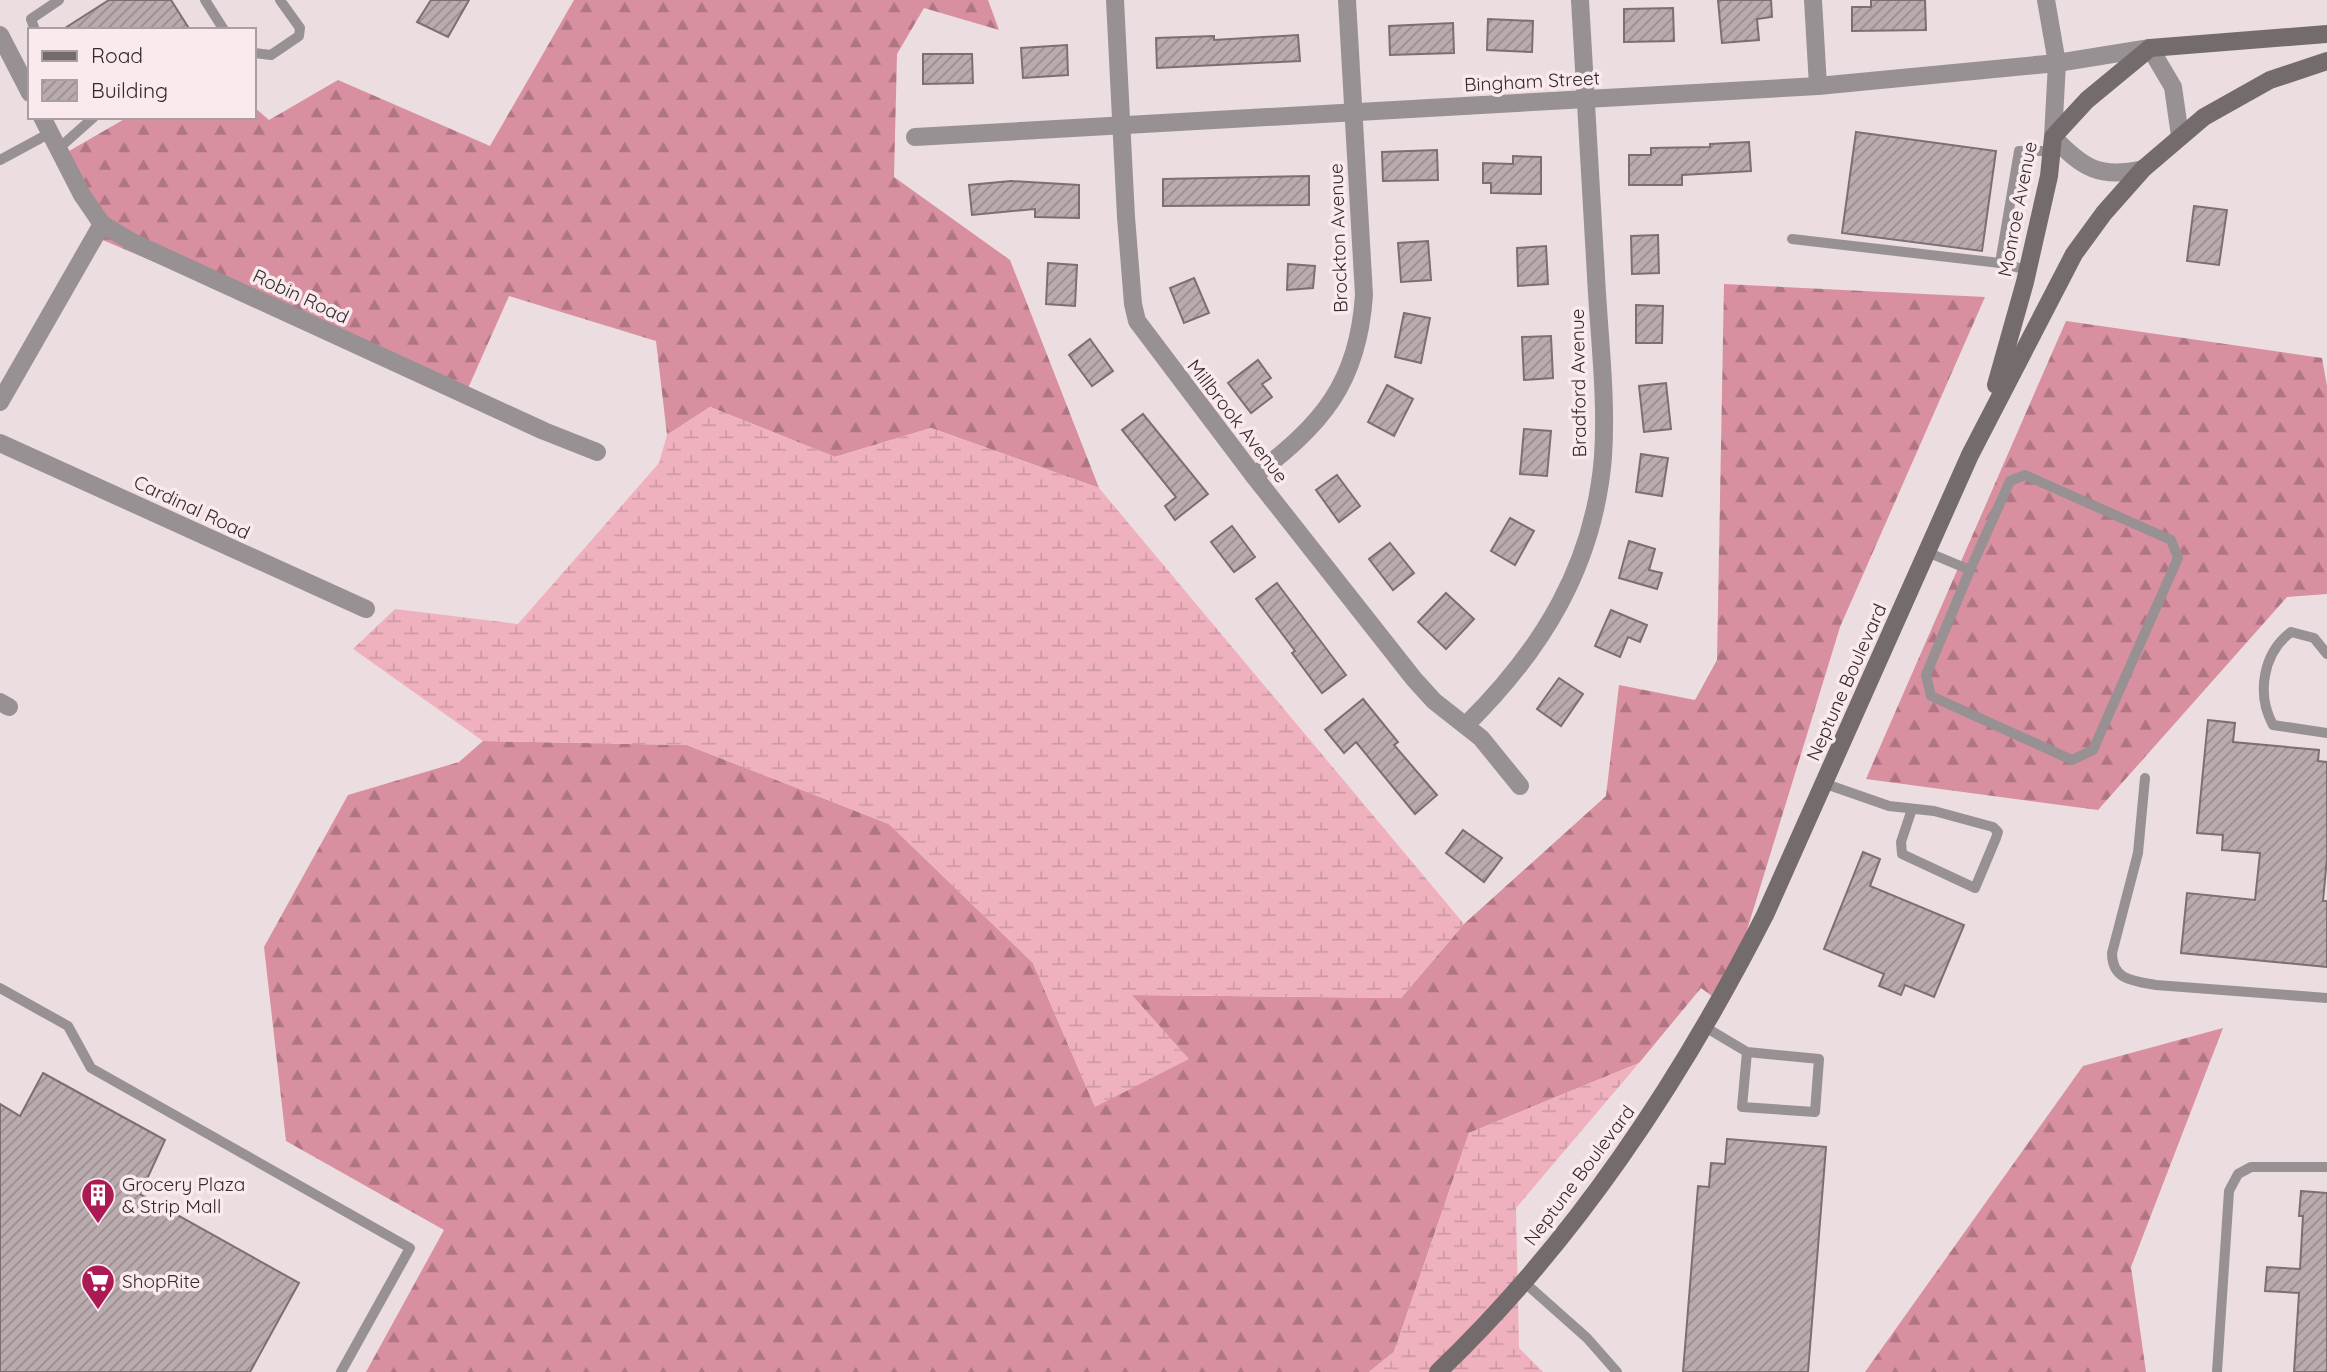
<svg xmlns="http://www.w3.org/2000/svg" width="2327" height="1372" font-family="Quicksand,sans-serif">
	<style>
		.forest { fill: url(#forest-firs) }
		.wetland { fill: url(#wetland-marsh) }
		.building { fill: url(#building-hatch); stroke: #7c6f71; stroke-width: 2 }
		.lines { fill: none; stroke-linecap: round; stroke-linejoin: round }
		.lane { stroke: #989193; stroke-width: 10 }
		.street { stroke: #989193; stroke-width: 18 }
		.secondary { stroke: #746b6d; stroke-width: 18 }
		.labels { text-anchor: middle; stroke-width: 7; stroke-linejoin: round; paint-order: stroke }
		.street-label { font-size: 19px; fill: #312b2c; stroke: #faeaed }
		.poi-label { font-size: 19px; fill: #312b2c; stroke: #faeaed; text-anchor: start }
	</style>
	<defs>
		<pattern id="forest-firs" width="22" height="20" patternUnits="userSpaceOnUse" patternTransform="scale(1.75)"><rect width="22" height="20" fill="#d88fa0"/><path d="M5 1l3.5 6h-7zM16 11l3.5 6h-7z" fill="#b07583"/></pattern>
		<pattern id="wetland-marsh" width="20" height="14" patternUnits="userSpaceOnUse" patternTransform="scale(1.75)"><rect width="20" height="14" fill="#f0b1bf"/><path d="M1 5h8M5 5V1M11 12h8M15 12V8" fill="none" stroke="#ce98a4"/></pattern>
		<pattern id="building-hatch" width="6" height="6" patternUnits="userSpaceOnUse" patternTransform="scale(1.75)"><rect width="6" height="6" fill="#baacae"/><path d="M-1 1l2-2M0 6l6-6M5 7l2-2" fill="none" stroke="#988c8e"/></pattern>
	</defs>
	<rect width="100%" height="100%" fill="#ecdde0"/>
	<g class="forest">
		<path d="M 574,0 L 988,0 L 999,30 L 924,8 L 897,54 L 894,177 L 1010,260 L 1099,488 L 931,428 L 835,457 L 710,407 L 667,435 L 656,341 L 509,296 L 465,395 L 98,238 L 57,158 L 128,117 L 254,117 L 254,107 L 269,120 L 338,80 L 490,146 Z"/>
		<path d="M 1724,284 L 1985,297 L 1840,627 L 1724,1005 L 1701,988 L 1639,1063 L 1469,1133 L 1394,1352 L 1369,1372 L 366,1372 L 444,1230 L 286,1141 L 264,947 L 348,795 L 459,762 L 483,741 L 687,745 L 889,824 L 1033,963 L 1095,1107 L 1131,995 L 1401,998 L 1464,924 L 1606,796 L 1619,685 L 1695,700 L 1717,660 Z"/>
		<path d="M 2066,321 L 2322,358 L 2327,386 L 2327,594 L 2287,597 L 2098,810 L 1866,779 Z"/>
		<path d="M 2223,1028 L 2131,1267 L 2146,1372 L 1865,1372 L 2083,1066 Z"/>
	</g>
	<g class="wetland">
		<path d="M 710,407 L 835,457 L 931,428 L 1099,488 L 1464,924 L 1401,998 L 1132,995 L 1189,1059 L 1095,1107 L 1033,963 L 889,824 L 687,745 L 483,741 L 353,649 L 395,609 L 518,624 L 659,463 L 667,435 Z"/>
		<path d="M 1639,1063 L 1516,1208 L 1519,1348 L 1543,1372 L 1369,1372 L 1394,1352 L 1469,1133 Z"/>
	</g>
	<g class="building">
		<path d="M 109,0 L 171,0 L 190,30 L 62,30 Z"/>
		<path d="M 431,0 L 469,0 L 448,37 L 417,22 Z"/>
		<path d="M 1718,0 L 1771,0 L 1772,17 L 1757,19 L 1759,40 L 1722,43 Z"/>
		<path d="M 1871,0 L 1925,0 L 1926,30 L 1852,31 L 1852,7 L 1871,7 Z"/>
		<path d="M 1673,8 L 1674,41 L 1624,42 L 1624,9 Z"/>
		<path d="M 1488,19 L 1533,21 L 1532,52 L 1487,50 Z"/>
		<path d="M 1453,23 L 1454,53 L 1390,55 L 1389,26 Z"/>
		<path d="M 1298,35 L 1300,61 L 1157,68 L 1156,38 L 1214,36 L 1214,40 Z"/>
		<path d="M 1067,45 L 1068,75 L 1023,78 L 1021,48 Z"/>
		<path d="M 923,54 L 972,54 L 973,83 L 923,84 Z"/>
		<path d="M 1856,132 L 1996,151 L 1982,251 L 1842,233 Z"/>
		<path d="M 1749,142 L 1751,171 L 1682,175 L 1682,185 L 1629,185 L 1629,155 L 1651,155 L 1651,148 L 1710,147 L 1710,144 Z"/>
		<path d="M 1437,150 L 1438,180 L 1383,181 L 1382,152 Z"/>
		<path d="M 1513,156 L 1541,157 L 1541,194 L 1491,193 L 1491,183 L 1483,183 L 1483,163 L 1513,164 Z"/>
		<path d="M 1309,176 L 1309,205 L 1163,206 L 1163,179 Z"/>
		<path d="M 1011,181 L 1079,185 L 1079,218 L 1035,217 L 1035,209 L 972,215 L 969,185 Z"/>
		<path d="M 2194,206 L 2227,210 L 2219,265 L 2187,261 Z"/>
		<path d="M 1658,235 L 1659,273 L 1632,274 L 1631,236 Z"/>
		<path d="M 1428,241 L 1431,280 L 1401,282 L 1398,243 Z"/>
		<path d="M 1546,246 L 1548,284 L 1518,286 L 1517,248 Z"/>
		<path d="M 1048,263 L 1077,265 L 1075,306 L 1046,304 Z"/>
		<path d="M 1288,264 L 1315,266 L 1313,288 L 1287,290 Z"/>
		<path d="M 1194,278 L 1209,313 L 1184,323 L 1170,288 Z"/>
		<path d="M 1636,305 L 1663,306 L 1662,343 L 1636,343 Z"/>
		<path d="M 1404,313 L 1430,318 L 1421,363 L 1395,357 Z"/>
		<path d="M 1551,336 L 1553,378 L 1524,380 L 1522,337 Z"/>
		<path d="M 1090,339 L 1113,371 L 1092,386 L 1069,355 Z"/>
		<path d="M 1258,360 L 1271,378 L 1262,384 L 1272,397 L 1251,413 L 1228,383 Z"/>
		<path d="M 1666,383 L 1671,429 L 1644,432 L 1639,386 Z"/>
		<path d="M 1387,385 L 1413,399 L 1394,436 L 1368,422 Z"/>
		<path d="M 1143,414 L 1208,494 L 1175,520 L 1165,506 L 1176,497 L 1122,430 Z"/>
		<path d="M 1524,429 L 1551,431 L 1547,476 L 1520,474 Z"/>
		<path d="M 1641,454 L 1668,458 L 1662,496 L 1636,492 Z"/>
		<path d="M 1337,475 L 1360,506 L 1339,522 L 1316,490 Z"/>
		<path d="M 1510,518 L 1534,531 L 1515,565 L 1491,551 Z"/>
		<path d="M 1232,526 L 1255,557 L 1234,572 L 1211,542 Z"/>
		<path d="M 1629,541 L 1655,549 L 1649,570 L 1662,573 L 1657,589 L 1619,578 Z"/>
		<path d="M 1390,543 L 1414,573 L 1393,590 L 1369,559 Z"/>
		<path d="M 1277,583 L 1346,675 L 1322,693 L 1292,653 L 1295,651 L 1256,599 Z"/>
		<path d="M 1446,593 L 1474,619 L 1446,649 L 1418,622 Z"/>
		<path d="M 1611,610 L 1647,625 L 1640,642 L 1628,637 L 1620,657 L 1595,646 Z"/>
		<path d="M 1559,678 L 1583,694 L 1561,726 L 1537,709 Z"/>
		<path d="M 1363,699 L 1398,742 L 1394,745 L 1437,795 L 1415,814 L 1356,742 L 1344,753 L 1325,730 Z"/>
		<path d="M 2208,720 L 2235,723 L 2233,742 L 2319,750 L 2318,761 L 2327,762 L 2327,858 L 2323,901 L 2327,901 L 2327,967 L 2181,953 L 2187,893 L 2255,900 L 2260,853 L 2222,850 L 2223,835 L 2197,833 Z"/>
		<path d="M 1463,830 L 1502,858 L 1484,882 L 1446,853 Z"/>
		<path d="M 1863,852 L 1880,859 L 1870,886 L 1964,925 L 1934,997 L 1905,985 L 1901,995 L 1879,986 L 1884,974 L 1824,949 Z"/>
		<path d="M 43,1073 L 165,1140 L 140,1194 L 299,1283 L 250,1372 L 0,1372 L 0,1104 L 20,1116 Z"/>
		<path d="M 1727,1139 L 1826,1147 L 1808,1372 L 1683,1372 L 1698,1186 L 1709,1187 L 1711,1163 L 1725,1164 Z"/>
		<path d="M 2301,1191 L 2327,1193 L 2327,1372 L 2294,1372 L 2299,1293 L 2265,1291 L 2267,1267 L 2300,1269 L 2303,1216 L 2299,1216 Z"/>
	</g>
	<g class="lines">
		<g class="lane">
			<path d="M 205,0 L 224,30"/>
			<path d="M 35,30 L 31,19 L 59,0"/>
			<path d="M 254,53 L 271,55 L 299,36 L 300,28 L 280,0"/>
			<path d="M 58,149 L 94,117"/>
			<path d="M 0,160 L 50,133"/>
			<path d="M 1792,239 L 2000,263"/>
			<path d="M 2027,270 L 2000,263 L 2019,151 L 2051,151"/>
			<path d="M 1927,552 L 1970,570 L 2010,481 L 2025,475 L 2171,540 L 2178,558 L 2093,750 L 2072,760 L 1931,696 L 1926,675 L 1970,570"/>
			<path d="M 2327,654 L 2314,638 L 2291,632 C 2263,653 2256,694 2273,725 L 2327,733"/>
			<path d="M 2145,778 L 2138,853 L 2112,953 C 2112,980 2133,981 2156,985 L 2327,998"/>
			<path d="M 1823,783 L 1889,806 L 1934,811 L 1993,827 L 1998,832 L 1996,838 L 1975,888 L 1902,854 L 1901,842 L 1912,809"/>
			<path d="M 0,988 L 68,1026 L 91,1068 L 410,1248 L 341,1372"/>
			<path d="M 1705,1027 L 1747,1052 L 1819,1059 L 1815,1112 L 1742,1107 L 1747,1052"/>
			<path d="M 1524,1282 L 1587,1338 L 1617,1372"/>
			<path d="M 2217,1372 L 2229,1191 L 2238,1174 L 2251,1167 L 2327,1167"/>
		</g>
		<g class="street">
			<path d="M 1115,0 L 1126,217 L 1133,304 L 1137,321 L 1254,476 L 1414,679 L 1434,701 L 1481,738 L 1520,786"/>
			<path d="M 1813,0 L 1818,86"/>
			<path d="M 2046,0 L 2057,63 L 2053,137 C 2083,168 2099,179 2143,169"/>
			<path d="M 0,35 L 30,93"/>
			<path d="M 42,117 L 82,195 L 102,224 L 132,242 L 544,431 L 597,452"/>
			<path d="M 915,137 L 1818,86 L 2057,63 L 2150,48 L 2173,87 L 2180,136"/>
			<path d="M 0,402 L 102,224"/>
			<path d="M 0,443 L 366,609"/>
			<path d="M 1254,476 C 1322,424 1358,384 1364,295 L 1347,0"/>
			<path d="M 0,702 L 9,707"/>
			<path d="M 1466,725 C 1542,650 1594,566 1603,457 C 1607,397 1599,336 1596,276 C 1591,184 1585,92 1580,0"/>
		</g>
		<g class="secondary">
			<path d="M 1996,385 L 2025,282 L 2049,176 L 2053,137 L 2087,100 L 2150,48 L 2327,34"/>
			<path d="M 1438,1372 C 1575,1241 1679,1083 1765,915 L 1970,455 L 2074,254 L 2104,213 L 2143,169 L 2204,117 L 2270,80 L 2327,61"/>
		</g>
	</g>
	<defs>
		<g id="building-pin" transform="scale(1.75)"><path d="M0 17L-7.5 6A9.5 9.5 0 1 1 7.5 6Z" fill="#ab1a53" stroke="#faeaed"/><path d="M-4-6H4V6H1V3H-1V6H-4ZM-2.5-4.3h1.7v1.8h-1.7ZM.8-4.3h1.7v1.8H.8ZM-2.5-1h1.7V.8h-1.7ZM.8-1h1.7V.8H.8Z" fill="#fff"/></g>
		<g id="supermarket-pin" transform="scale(1.75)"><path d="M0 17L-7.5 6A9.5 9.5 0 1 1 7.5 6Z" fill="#ab1a53" stroke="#faeaed"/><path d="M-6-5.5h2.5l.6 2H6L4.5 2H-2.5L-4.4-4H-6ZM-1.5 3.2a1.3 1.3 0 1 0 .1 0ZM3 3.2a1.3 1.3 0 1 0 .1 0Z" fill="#fff"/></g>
	</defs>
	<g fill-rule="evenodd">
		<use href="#building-pin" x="98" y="1195"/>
		<use href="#supermarket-pin" x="98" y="1281"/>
	</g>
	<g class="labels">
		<g class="street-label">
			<text transform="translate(1532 81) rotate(-3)" y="7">Bingham Street</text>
			<text transform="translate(2017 209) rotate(-79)" y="7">Monroe Avenue</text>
			<text transform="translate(1338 238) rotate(-92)" y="7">Brockton Avenue</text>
			<text transform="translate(301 296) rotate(25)" y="7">Robin Road</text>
			<text transform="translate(1578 383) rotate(-91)" y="7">Bradford Avenue</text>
			<text transform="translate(1238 421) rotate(52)" y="7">Millbrook Avenue</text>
			<text transform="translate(192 507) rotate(25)" y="7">Cardinal Road</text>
			<text transform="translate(1846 682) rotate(-66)" y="7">Neptune Boulevard</text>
			<text transform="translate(1579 1175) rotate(-53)" y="7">Neptune Boulevard</text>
		</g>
		<g class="poi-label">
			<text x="122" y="1191">Grocery Plaza<tspan x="122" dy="22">&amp; Strip Mall</tspan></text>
			<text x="122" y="1288">ShopRite</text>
		</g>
	</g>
	<rect x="28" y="28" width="228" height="91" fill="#faeaed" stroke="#aa9ea0" stroke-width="2"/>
	<rect x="42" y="51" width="35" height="10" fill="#746b6d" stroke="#aa9ea0" stroke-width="2"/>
	<text x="91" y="63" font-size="21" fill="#312b2c">Road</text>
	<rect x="42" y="80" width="35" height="21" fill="url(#building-hatch)" stroke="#aa9ea0" stroke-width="2"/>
	<text x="91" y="98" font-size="21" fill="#312b2c">Building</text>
</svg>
